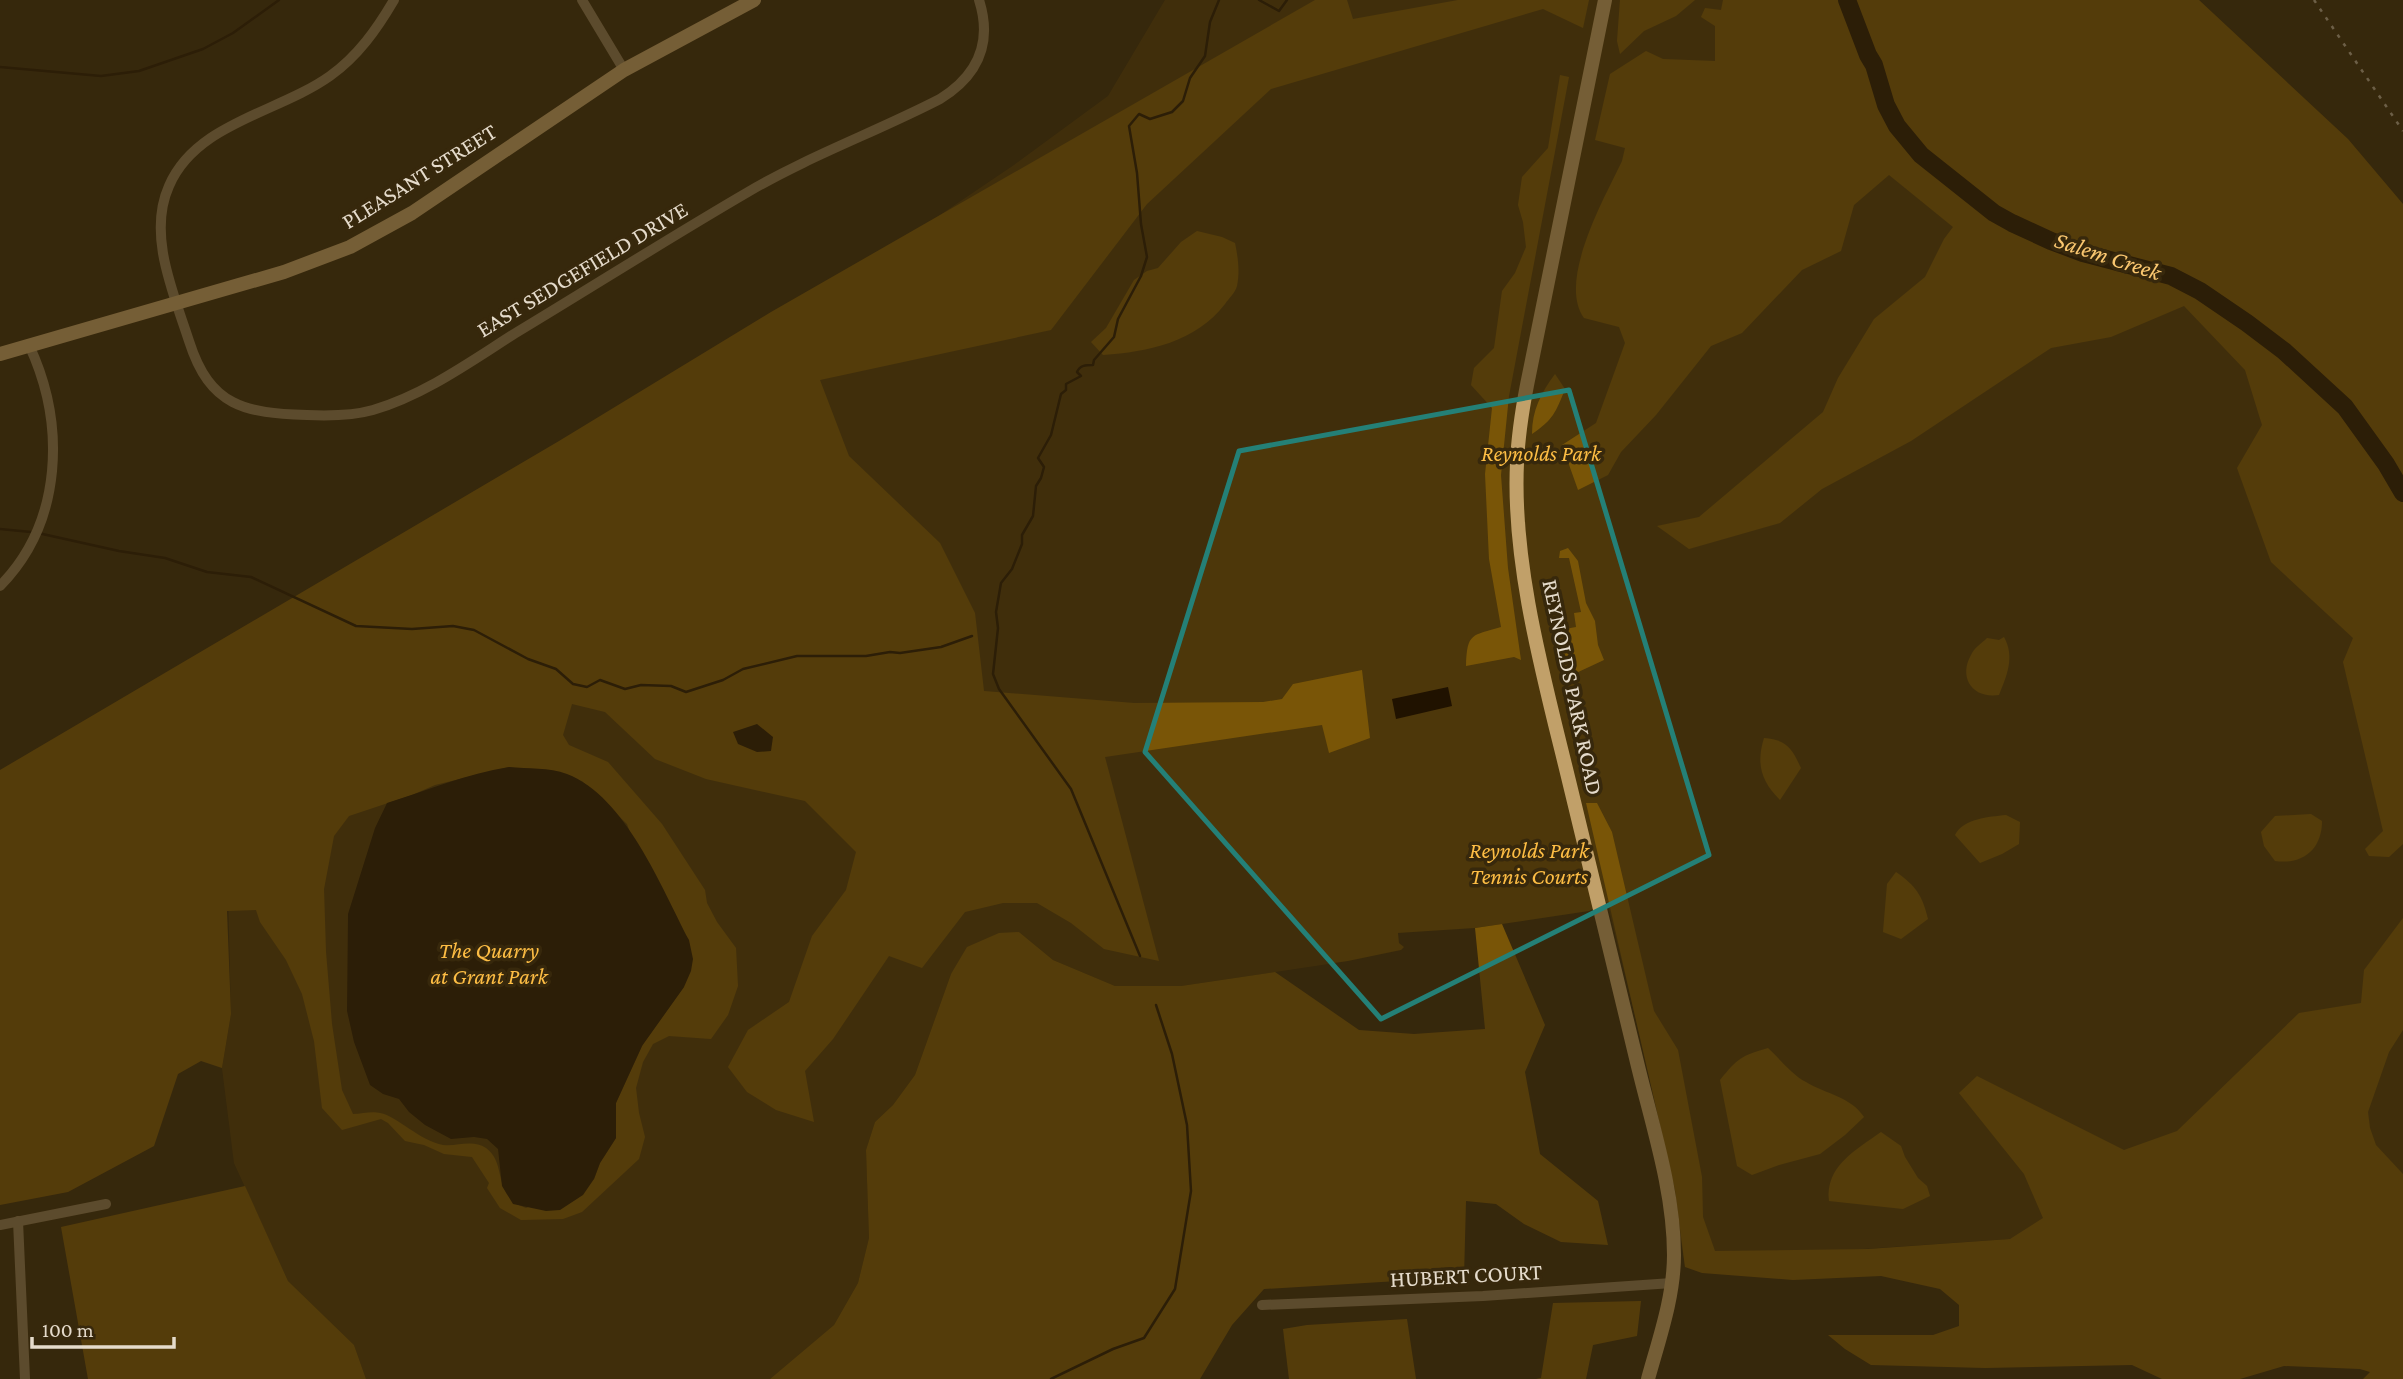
<svg xmlns="http://www.w3.org/2000/svg" width="2403" height="1379" font-family="'Crimson Pro',serif">
	<style>
		.green { fill: #4d370a }
		.forest { fill: #795507; fill-rule: evenodd }
		.water { fill: #201200 }
		.lines { fill: none; stroke-linecap: round; stroke-linejoin: round }
		.stream { stroke: #201200; stroke-width: 2.5 }
		.river { stroke: #201200; stroke-width: 18 }
		.street { stroke: #8a7654; stroke-width: 10 }
		.secondary { stroke: #c1a069; stroke-width: 14 }
		.rail { stroke: #aea28e; stroke-width: 2.5; stroke-dasharray: 3.5 7; stroke-linecap: butt }
		.marked { fill: none; stroke: #248077; stroke-width: 5; stroke-linejoin: round }
		.labels { text-anchor: middle; stroke-width: 7; stroke-linejoin: round; paint-order: stroke }
		.street-label { font-size: 23px; fill: #e5dbcb; stroke: #37280c }
		.park-label { font-size: 23px; font-style: italic; fill: #fdbd44; stroke: #37280c }
		.water-label { font-size: 24px; font-style: italic; fill: #fac770; stroke: #37280c }
	</style>
	<rect width="100%" height="100%" fill="#37280c"/>
	<path class="green" d="M 1165,0 L 1780,0 L 2257,320 L 2403,478 L 2403,1174 L 2393,1165 L 2009,1239 L 1744,1257 L 1685,1267 C 1668,1143 1637,1023 1607,902 L 1589,911 L 1475,928 L 1398,933 L 1399,943 L 1404,947 L 1401,950 L 1348,961 L 1181,986 L 1115,986 L 1053,960 L 1019,932 L 951,974 L 915,1075 L 893,1105 L 875,1122 L 866,1150 L 869,1238 L 858,1283 L 834,1325 L 770,1379 L 366,1379 L 354,1345 L 288,1281 L 234,1163 L 222,1068 L 231,1014 L 227,849 L 878,257 L 1014,165 L 1108,96 Z"/>
	<g class="forest">
		<path d="M 1315,0 L 1347,0 L 1353,19 L 1458,0 L 1589,0 L 1583,28 L 1543,9 L 1271,89 L 1147,204 L 1051,330 L 820,380 L 849,456 L 940,543 L 975,613 L 984,691 L 1134,703 L 1263,702 L 1282,699 L 1293,684 L 1362,670 L 1370,738 L 1329,753 L 1322,725 L 1105,757 L 1159,961 L 1104,949 L 1071,923 L 1037,903 L 1003,903 L 965,912 L 922,968 L 889,956 L 833,1039 L 805,1071 L 814,1122 L 776,1110 L 747,1092 L 728,1067 L 748,1030 L 789,1002 L 812,936 L 846,890 L 856,852 L 805,801 L 706,779 L 655,759 L 605,712 L 572,704 L 563,735 L 569,745 L 608,762 L 662,824 L 705,890 L 707,903 L 717,922 L 736,948 L 738,986 L 728,1015 L 711,1039 L 669,1036 L 653,1044 L 643,1062 L 636,1088 L 639,1113 L 645,1137 L 639,1159 L 582,1212 L 563,1219 L 521,1220 L 500,1208 L 487,1188 L 489,1183 L 472,1157 L 444,1154 L 424,1145 L 405,1141 L 388,1123 L 381,1119 L 342,1130 L 322,1108 L 314,1041 L 302,994 L 286,960 L 260,922 L 256,910 L 227,911 L 231,1014 L 222,1068 L 201,1061 L 178,1074 L 154,1146 L 68,1192 L 0,1205 L 0,770 L 559,441 L 771,312 ZM 509,767 L 582,781 L 627,824 L 684,987 L 643,1044 L 616,1103 L 616,1138 L 600,1163 L 594,1179 L 526,1208 C 491,1196 508,1164 486,1148 C 472,1139 457,1147 443,1145 C 420,1141 397,1116 380,1113 C 372,1111 362,1114 353,1114 L 342,1090 L 332,1024 L 326,952 L 324,889 L 334,836 L 349,816 L 412,795 L 435,785 Z"/>
		<path d="M 1620,0 L 1695,0 L 1676,16 L 1644,31 L 1620,54 L 1617,41 Z"/>
		<path d="M 1723,0 L 2199,0 L 2348,139 L 2403,204 L 2403,844 L 2389,857 L 2369,856 L 2365,849 L 2383,831 L 2343,662 L 2353,638 L 2271,562 L 2237,468 L 2262,425 L 2245,370 L 2184,306 L 2111,337 L 2051,348 L 1911,441 L 1822,489 L 1780,523 L 1689,549 L 1657,526 L 1699,517 L 1823,412 L 1838,378 L 1874,319 L 1925,277 L 1944,239 L 1953,227 L 1889,175 L 1854,205 L 1841,251 L 1802,270 L 1742,333 L 1711,346 L 1656,415 L 1621,452 L 1608,475 L 1578,490 L 1562,445 L 1596,423 L 1625,343 L 1619,327 L 1584,318 C 1557,281 1605,197 1622,161 L 1625,148 L 1595,140 L 1610,74 L 1646,51 L 1663,59 L 1715,61 L 1715,26 L 1701,17 L 1705,8 L 1721,10 Z"/>
		<path d="M 1560,75 L 1569,77 L 1509,396 L 1501,475 L 1508,568 L 1521,660 L 1514,657 L 1466,666 C 1467,632 1472,636 1501,627 L 1489,559 L 1485,474 L 1492,408 L 1471,385 L 1474,368 L 1494,348 L 1502,291 L 1515,273 L 1526,247 L 1523,222 L 1518,205 L 1522,177 L 1548,148 Z"/>
		<path d="M 1197,231 L 1222,237 L 1235,243 C 1238,258 1240,271 1237,286 C 1235,293 1229,298 1225,304 C 1196,342 1148,352 1103,355 L 1091,342 L 1106,328 L 1134,280 L 1147,271 L 1158,268 L 1181,242 Z"/>
		<path d="M 1555,374 L 1565,389 C 1556,412 1553,420 1532,434 C 1532,410 1541,393 1555,374 Z"/>
		<path d="M 1568,548 L 1578,561 L 1586,603 L 1595,621 L 1598,645 L 1604,660 L 1574,674 L 1558,662 L 1556,656 L 1565,641 L 1565,629 L 1576,627 L 1574,613 L 1581,612 L 1569,558 L 1559,558 L 1560,551 Z"/>
		<path d="M 2004,637 C 2015,657 2007,675 1999,695 C 1973,699 1958,678 1971,655 C 1974,648 1982,643 1987,638 L 1999,640 Z"/>
		<path d="M 1764,738 C 1787,740 1792,749 1801,768 L 1780,800 C 1761,781 1756,764 1764,738 Z"/>
		<path d="M 1586,803 L 1597,803 L 1612,832 L 1654,1011 L 1678,1050 L 1702,1177 L 1703,1217 L 1715,1251 L 1868,1249 L 2010,1239 L 2043,1218 L 2024,1174 L 1959,1093 L 1977,1076 L 2124,1150 L 2177,1131 L 2299,1013 L 2361,1003 L 2364,970 L 2403,918 L 2403,1030 L 2389,1052 L 2368,1112 L 2370,1128 L 2376,1145 L 2403,1174 L 2403,1379 L 2363,1379 L 2370,1372 L 2360,1369 L 2284,1366 L 2240,1379 L 2162,1379 L 2132,1365 L 1985,1368 L 1871,1365 L 1845,1349 L 1828,1335 L 1933,1335 L 1959,1326 L 1959,1305 L 1940,1289 L 1881,1276 L 1793,1280 L 1702,1273 L 1685,1267 L 1675,1190 Z"/>
		<path d="M 2311,814 L 2322,821 C 2322,849 2303,865 2275,861 L 2264,846 L 2261,832 L 2275,816 Z"/>
		<path d="M 2006,815 L 2020,822 L 2019,844 L 2002,854 L 1980,863 L 1955,835 C 1964,818 1989,817 2006,815 Z"/>
		<path d="M 1896,872 C 1916,886 1922,895 1928,919 L 1901,939 L 1883,932 L 1887,884 Z"/>
		<path d="M 1502,924 L 1545,1025 L 1525,1072 L 1540,1154 L 1598,1201 L 1608,1245 L 1561,1242 L 1524,1224 L 1496,1204 L 1466,1201 L 1464,1277 L 1264,1289 L 1232,1325 L 1200,1379 L 770,1379 L 834,1325 L 858,1283 L 869,1238 L 866,1150 L 875,1122 L 893,1105 L 915,1075 L 951,974 L 967,947 L 999,933 L 1019,932 L 1053,960 L 1115,986 L 1181,986 L 1275,972 L 1359,1030 L 1414,1034 L 1485,1029 L 1475,928 Z"/>
		<path d="M 1768,1048 C 1780,1059 1792,1075 1806,1082 C 1826,1094 1851,1097 1864,1117 L 1845,1135 L 1820,1154 L 1779,1165 L 1752,1175 L 1737,1166 L 1720,1080 C 1738,1058 1741,1056 1768,1048 Z"/>
		<path d="M 1881,1132 L 1901,1146 L 1905,1157 L 1918,1178 L 1927,1186 L 1930,1196 L 1903,1209 L 1829,1201 C 1825,1166 1856,1150 1881,1132 Z"/>
		<path d="M 245,1186 L 288,1281 L 354,1345 L 366,1379 L 88,1379 L 61,1227 Z"/>
		<path d="M 1641,1301 L 1637,1336 L 1593,1345 L 1586,1379 L 1536,1379 L 1541,1378 L 1553,1303 Z"/>
		<path d="M 1407,1319 L 1416,1379 L 1289,1379 L 1283,1329 L 1307,1325 Z"/>
	</g>
	<g class="water">
		<path d="M 1448,687 L 1452,706 L 1396,719 L 1392,699 Z"/>
		<path d="M 757,724 L 773,737 L 771,751 L 757,752 L 738,744 L 733,732 Z"/>
		<path d="M 509,767 C 528,769 549,767 567,774 C 626,797 661,887 689,940 L 693,959 L 691,971 L 684,987 L 642,1046 L 616,1103 L 616,1138 L 600,1163 L 594,1179 L 583,1195 L 560,1210 L 546,1211 L 513,1204 L 502,1186 L 498,1149 L 487,1139 L 474,1137 L 451,1139 L 425,1125 L 409,1112 L 399,1099 L 383,1094 L 370,1085 L 354,1042 L 347,1011 L 348,914 L 375,828 L 387,803 C 428,790 466,774 509,767 Z"/>
	</g>
	<g class="lines">
		<g class="stream">
			<path d="M 1259,0 L 1279,11 L 1287,0"/>
			<path d="M 0,67 L 101,76 L 139,71 L 203,49 L 233,33 L 279,0"/>
			<path d="M 0,529 L 31,532"/>
			<path d="M 38,533 L 119,551 L 165,558 L 207,572 L 251,577 L 356,626 L 412,629 L 453,626 L 474,630 L 528,659 L 556,669 L 573,684 L 587,687 L 600,680 L 625,689 L 641,685 L 671,686 L 686,692 L 723,680 L 743,669 L 797,656 L 866,656 L 890,652 L 900,653 L 941,647 L 972,636"/>
			<path d="M 1140,956 L 1071,789 L 999,689 L 993,674 L 998,628 L 996,612 L 1001,583 L 1012,569 L 1022,544 L 1022,535 L 1033,516 L 1036,486 L 1041,478 L 1044,467 L 1038,458 L 1051,435 L 1061,394 L 1066,390 L 1066,384 L 1081,376 L 1077,372 C 1080,365 1086,365 1093,365 L 1094,360 L 1114,337 L 1118,319 L 1141,276 L 1147,257 L 1141,224 L 1137,173 L 1129,126 L 1139,114 L 1150,119 L 1172,112 L 1183,101 L 1190,78 L 1205,56 L 1210,22 L 1219,0"/>
			<path d="M 1051,1379 L 1113,1349 L 1144,1338 L 1175,1289 L 1191,1191 L 1187,1125 L 1172,1054 L 1156,1005"/>
		</g>
		<path class="river" d="M 1847,0 L 1868,55 L 1874,65 L 1886,105 L 1897,126 L 1921,155 L 1994,213 L 2012,223 L 2051,241 L 2083,253 L 2171,276 L 2200,291 L 2247,323 L 2284,351 L 2345,407 L 2386,464 L 2403,493"/>
		<g class="street">
			<path d="M 394,0 C 377,29 358,56 330,76 C 278,113 196,123 169,186 C 147,235 174,294 189,341 C 210,407 245,413 307,415 C 330,416 352,416 373,410 C 424,395 470,362 514,334 C 592,287 669,238 748,192 C 809,156 876,132 940,99 C 977,76 993,44 979,0"/>
			<path d="M 582,0 L 624,70"/>
			<path d="M 0,586 C 63,522 66,424 29,345"/>
			<path d="M 18,1221 L 25,1379"/>
			<path d="M 0,1225 L 106,1204"/>
			<path d="M 1262,1305 L 1483,1296 L 1672,1283"/>
		</g>
		<g class="secondary">
			<path d="M 1605,0 L 1527,385 C 1522,411 1518,437 1517,463 C 1512,566 1545,682 1569,781 C 1591,873 1614,966 1636,1058 C 1651,1122 1674,1189 1674,1255 C 1674,1297 1659,1339 1648,1379"/>
			<path d="M 0,354 L 284,272 L 350,247 L 412,213 L 624,70 L 754,0"/>
		</g>
		<path class="rail" d="M 2314,0 L 2403,131"/>
	</g>
	<path d="M0 0H2403V1379H0ZM 1569,390 L 1709,855 L 1381,1019 L 1145,752 L 1239,451 Z" fill="#37280c" fill-opacity=".55" fill-rule="evenodd"/>
	<path class="marked" d="M 1569,390 L 1709,855 L 1381,1019 L 1145,752 L 1239,451 Z"/>
	<g class="labels">
		<g class="street-label">
			<text transform="translate(419 176) rotate(-32)" y="8">PLEASANT STREET</text>
			<text transform="translate(582 269) rotate(-31)" y="8">EAST SEDGEFIELD DRIVE</text>
			<text transform="translate(1573 687) rotate(78)" y="8">REYNOLDS PARK ROAD</text>
			<text transform="translate(1466 1275) rotate(-3)" y="8">HUBERT COURT</text>
		</g>
		<g class="park-label">
			<text x="1541" y="461">Reynolds Park</text>
			<text x="1529" y="858">Reynolds Park<tspan x="1529" dy="26">Tennis Courts</tspan></text>
			<text x="489" y="958">The Quarry<tspan x="489" dy="26">at Grant Park</tspan></text>
		</g>
		<g class="water-label">
			<text transform="translate(2108 256) rotate(18)" y="8">Salem Creek</text>
		</g>
	</g>
	<path d="M32 1337v10h142v-10" fill="none" stroke="#e5dbcb" stroke-width="3.5"/>
	<text x="42" y="1337" font-size="21" fill="#e5dbcb" stroke="#37280c" stroke-width="5" paint-order="stroke">100 m</text>
</svg>
